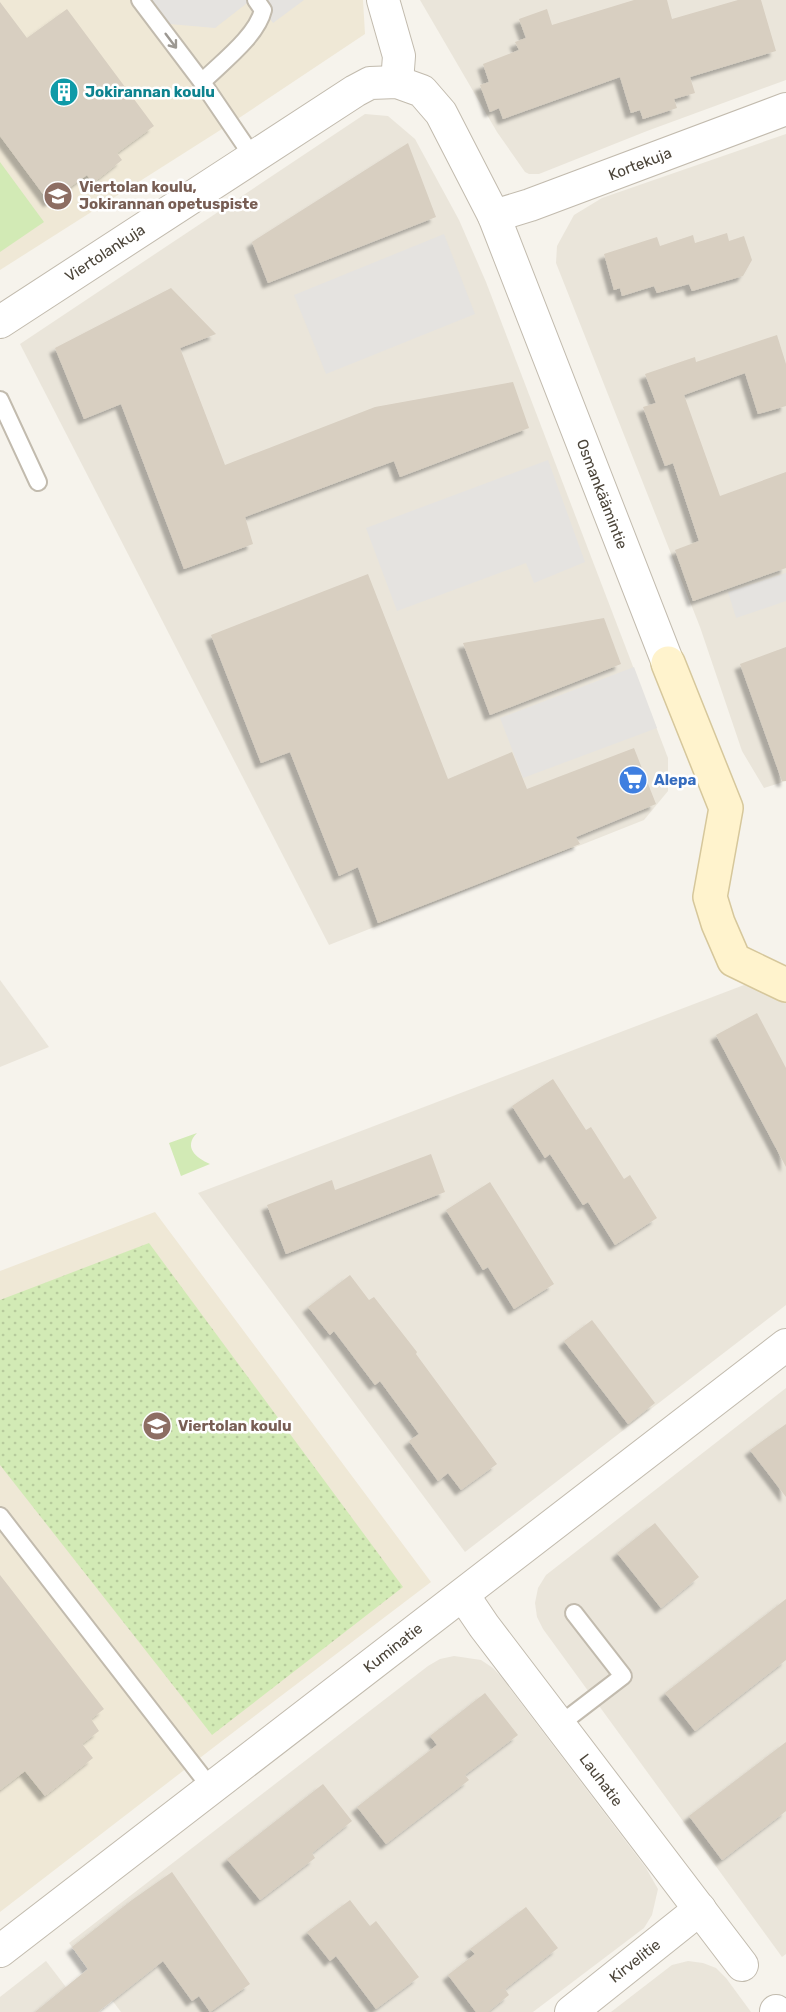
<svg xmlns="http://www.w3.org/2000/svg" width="786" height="2012" font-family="Rubik,sans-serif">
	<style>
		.residential { fill: #eae5da }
		.education { fill: #efe8d6 }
		.grass { fill: #d2eab5 }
		.park { fill: url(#park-dots) }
		.parking { fill: #e5e3e0 }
		.building { fill: #d8cfc1; filter: url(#shadow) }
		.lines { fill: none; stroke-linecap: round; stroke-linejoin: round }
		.lane-casing { stroke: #c2bbae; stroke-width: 20 }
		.street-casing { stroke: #c2bbae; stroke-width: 34 }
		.secondary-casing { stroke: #d6c79b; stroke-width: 36 }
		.lane { stroke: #fff; stroke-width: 16 }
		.street { stroke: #fff; stroke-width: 32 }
		.secondary { stroke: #fff3cd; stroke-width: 33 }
		.oneway { stroke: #9c9892 }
		.labels { text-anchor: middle; stroke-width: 5; stroke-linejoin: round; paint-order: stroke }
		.culture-label { font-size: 15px; font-weight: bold; fill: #0d838f; stroke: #fff; text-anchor: start }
		.street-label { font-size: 15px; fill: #4b4439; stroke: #fff }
		.education-label { font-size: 15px; font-weight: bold; fill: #785e54; stroke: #fff; text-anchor: start }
		.shop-label { font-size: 15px; font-weight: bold; fill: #366cbe; stroke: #fff; text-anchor: start }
	</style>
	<defs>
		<pattern id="park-dots" width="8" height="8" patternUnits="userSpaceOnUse" patternTransform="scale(1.5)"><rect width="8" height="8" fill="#d2eab5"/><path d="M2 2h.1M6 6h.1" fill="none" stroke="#b6ca9c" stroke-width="1.8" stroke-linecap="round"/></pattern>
		<filter id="shadow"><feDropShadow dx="-5.5" dy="5.5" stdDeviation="1.5" flood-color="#0004"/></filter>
	</defs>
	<rect width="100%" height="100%" fill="#f6f3ec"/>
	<g class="residential">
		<path d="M 420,0 L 786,0 L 786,80 L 647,131 L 539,174 L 529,174 L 525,172 L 497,132 Z"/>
		<path d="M 365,114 L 388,116 L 415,139 L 459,220 L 486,282 L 668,758 L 668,791 L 644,820 L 329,945 L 20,344 Z"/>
		<path d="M 786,134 L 786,781 L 764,788 L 742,751 L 700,627 L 556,263 L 557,246 L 574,215 L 602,198 Z"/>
		<path d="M 0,980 L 49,1047 L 0,1067 Z"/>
		<path d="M 744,985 L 780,989 L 786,994 L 786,1305 L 465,1552 L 198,1193 Z"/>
		<path d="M 786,1388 L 786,1954 L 782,1957 L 543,1629 L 537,1617 L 535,1603 L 538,1588 L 546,1575 Z"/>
		<path d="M 454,1656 L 481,1660 L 493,1668 L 502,1678 L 646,1868 L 658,1889 L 652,1915 L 644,1928 L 533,2012 L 121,2012 L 69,1943 L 428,1666 L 440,1659 Z"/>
		<path d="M 46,1961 L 85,2012 L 0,2012 L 0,1997 Z"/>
		<path d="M 688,1961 L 703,1963 L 716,1968 L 726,1978 L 751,2012 L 611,2012 L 672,1965 Z"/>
	</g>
	<g class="education">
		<path d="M 0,0 L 363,0 L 365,34 L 233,122 L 0,270 Z"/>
		<path d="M 155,1212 L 431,1582 L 218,1744 L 0,1912 L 0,1271 Z"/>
	</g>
	<g class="grass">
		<path d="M 0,162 L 44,222 L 0,252 Z"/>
		<path d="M 197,1133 C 183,1147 196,1158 210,1164 L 181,1176 L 169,1143 Z"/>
	</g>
	<path class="park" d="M 149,1243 L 403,1587 L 212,1735 L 0,1465 L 0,1300 Z"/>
	<g class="parking">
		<path d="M 140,0 L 251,0 L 215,28 L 158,23 Z"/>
		<path d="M 256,0 L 304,0 L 273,23 Z"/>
		<path d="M 444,234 L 475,314 L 326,374 L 294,295 Z"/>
		<path d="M 548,460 L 585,562 L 534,583 L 526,563 L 397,611 L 366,528 Z"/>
		<path d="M 786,573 L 786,601 L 736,618 L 728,592 Z"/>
		<path d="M 634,667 L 657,728 L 523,778 L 500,718 Z"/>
	</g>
	<g class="building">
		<path d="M 634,0 L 667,0 L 672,19 L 738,0 L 761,0 L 776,51 L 690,77 L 695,93 L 674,99 L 677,108 L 643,119 L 640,110 L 631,113 L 620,77 L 503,119 L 499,108 L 490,112 L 480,85 L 489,82 L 483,64 L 519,50 L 515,42 L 526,38 L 519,19 L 547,9 L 552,25 Z"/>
		<path d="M 0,2 L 27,38 L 67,9 L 154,126 L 117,153 L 122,160 L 93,183 L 87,175 L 49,202 L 0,136 Z"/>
		<path d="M 408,143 L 436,217 L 268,283 L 252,242 Z"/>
		<path d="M 727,233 L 729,241 L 744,236 L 752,260 L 743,276 L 692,291 L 689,284 L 657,293 L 654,286 L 622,296 L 620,288 L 614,290 L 604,254 L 657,237 L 660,246 L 693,235 L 695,243 Z"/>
		<path d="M 171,288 L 216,334 L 180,348 L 225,465 L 375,407 L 513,382 L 529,428 L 400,477 L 394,461 L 245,517 L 253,544 L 184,569 L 121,404 L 84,419 L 55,348 Z"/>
		<path d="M 777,335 L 786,364 L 786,406 L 758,414 L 745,373 L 684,395 L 720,496 L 786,472 L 786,568 L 693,601 L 675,550 L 699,541 L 673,463 L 665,466 L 643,407 L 656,403 L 645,374 L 695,357 L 696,362 Z"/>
		<path d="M 368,574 L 448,779 L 512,752 L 527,789 L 634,748 L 656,804 L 576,837 L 580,844 L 378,923 L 358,867 L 339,876 L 290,752 L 261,763 L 211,635 Z"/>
		<path d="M 604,618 L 621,664 L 490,715 L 463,643 Z"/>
		<path d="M 786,647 L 786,781 L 782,781 L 740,664 Z"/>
		<path d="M 757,1013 L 786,1068 L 786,1167 L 716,1035 Z"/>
		<path d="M 553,1079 L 586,1130 L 591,1127 L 624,1179 L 630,1175 L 657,1218 L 615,1245 L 588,1202 L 583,1205 L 550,1154 L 545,1158 L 512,1106 Z"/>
		<path d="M 431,1154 L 445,1192 L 286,1254 L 267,1205 L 332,1180 L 335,1190 Z"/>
		<path d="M 490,1182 L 554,1284 L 514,1309 L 488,1267 L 483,1270 L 446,1210 Z"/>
		<path d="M 350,1275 L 369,1300 L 374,1297 L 417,1352 L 416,1354 L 497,1464 L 461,1490 L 448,1473 L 438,1481 L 409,1441 L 419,1434 L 380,1381 L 375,1385 L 334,1331 L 330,1335 L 308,1307 Z"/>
		<path d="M 592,1320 L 655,1403 L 628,1424 L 564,1341 Z"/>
		<path d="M 786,1424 L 786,1497 L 750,1450 Z"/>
		<path d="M 655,1523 L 699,1577 L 661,1608 L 617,1553 Z"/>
		<path d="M 0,1575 L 104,1709 L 91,1719 L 99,1731 L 82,1744 L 93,1758 L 45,1796 L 25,1771 L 0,1790 Z"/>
		<path d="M 786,1599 L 786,1660 L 695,1731 L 665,1693 Z"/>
		<path d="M 485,1693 L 518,1735 L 465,1775 L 469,1780 L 386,1844 L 357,1807 L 437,1745 L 430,1736 Z"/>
		<path d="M 786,1742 L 786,1811 L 722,1860 L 689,1816 Z"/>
		<path d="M 323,1784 L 352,1821 L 312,1853 L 315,1858 L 260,1900 L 227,1859 Z"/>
		<path d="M 172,1872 L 250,1984 L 210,2012 L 199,1996 L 192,2001 L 163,1961 L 98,2012 L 35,2012 L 88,1969 L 72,1947 L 132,1900 Z"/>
		<path d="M 350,1900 L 370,1926 L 376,1921 L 419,1977 L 376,2009 L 336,1956 L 330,1961 L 307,1932 Z"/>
		<path d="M 526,1907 L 558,1948 L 505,1989 L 509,1995 L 488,2012 L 476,2012 L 448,1975 L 475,1954 L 470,1949 Z"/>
	</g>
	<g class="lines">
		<g class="lane-casing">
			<g id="lane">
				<path d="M 140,0 L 202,82"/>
				<path d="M 253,157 L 202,82 C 221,63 257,36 263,10 L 256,0"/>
				<path d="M 0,400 L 38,482"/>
				<path d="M 0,1516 L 211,1788"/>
				<path d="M 559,1725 L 623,1676 L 574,1613"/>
			</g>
		</g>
		<g class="street-casing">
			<g id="street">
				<path d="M 383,0 L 399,56 L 397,82"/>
				<path d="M 494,216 L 530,205 L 786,109"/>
				<path d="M 0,322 L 355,91 L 370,83 L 397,82 L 422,91 L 441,113 L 494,216 L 668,663"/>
				<path d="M 463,1595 L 484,1626 L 742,1965"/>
				<path d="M 0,1951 L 786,1345"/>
				<path d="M 776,2011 L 777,2012"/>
				<path d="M 571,2012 L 700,1909"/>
			</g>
		</g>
		<g class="secondary-casing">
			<path id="secondary" d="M 668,663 L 726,808 L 710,897 L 718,923 L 734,960 L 786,985"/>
		</g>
		<use href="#lane" class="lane"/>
		<use href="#street" class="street"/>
		<use href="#secondary" class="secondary"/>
	</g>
	<defs><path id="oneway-shaft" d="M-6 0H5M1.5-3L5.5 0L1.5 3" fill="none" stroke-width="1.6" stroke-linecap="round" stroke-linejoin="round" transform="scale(1.5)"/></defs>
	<use class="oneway" href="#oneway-shaft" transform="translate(171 41) rotate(53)"/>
	<defs>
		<g id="building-disc" transform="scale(1.5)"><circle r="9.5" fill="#0f9aa8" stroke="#fff"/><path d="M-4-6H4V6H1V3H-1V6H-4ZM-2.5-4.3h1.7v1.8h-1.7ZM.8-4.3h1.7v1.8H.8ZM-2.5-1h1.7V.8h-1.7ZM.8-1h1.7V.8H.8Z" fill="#fff"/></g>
		<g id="school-disc" transform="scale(1.5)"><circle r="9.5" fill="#8d6e63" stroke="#fff"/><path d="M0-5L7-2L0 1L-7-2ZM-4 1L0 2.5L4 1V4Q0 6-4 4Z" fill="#fff"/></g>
		<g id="supermarket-disc" transform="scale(1.5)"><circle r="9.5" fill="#3f7fe0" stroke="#fff"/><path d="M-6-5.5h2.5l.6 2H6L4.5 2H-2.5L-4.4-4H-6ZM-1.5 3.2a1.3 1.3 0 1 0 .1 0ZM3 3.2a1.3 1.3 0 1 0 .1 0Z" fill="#fff"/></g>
	</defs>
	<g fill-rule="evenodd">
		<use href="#building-disc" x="64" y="92"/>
		<use href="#school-disc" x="58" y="196"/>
		<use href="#supermarket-disc" x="633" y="780"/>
		<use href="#school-disc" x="157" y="1426"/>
	</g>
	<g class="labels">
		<g class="culture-label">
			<text x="85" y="97">Jokirannan koulu</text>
		</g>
		<g class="street-label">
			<text transform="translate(640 164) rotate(-21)" y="5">Kortekuja</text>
			<text transform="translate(105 253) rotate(-33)" y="5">Viertolankuja</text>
			<text transform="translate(602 494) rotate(69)" y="5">Osmankäämintie</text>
			<text transform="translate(393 1648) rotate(-38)" y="5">Kuminatie</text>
			<text transform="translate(601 1780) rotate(53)" y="5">Lauhatie</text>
			<text transform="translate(635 1961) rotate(-38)" y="5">Kirvelitie</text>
		</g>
		<g class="education-label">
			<text x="79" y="192">Viertolan koulu,<tspan x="79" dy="17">Jokirannan opetuspiste</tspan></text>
			<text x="178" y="1431">Viertolan koulu</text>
		</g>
		<g class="shop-label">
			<text x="654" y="785">Alepa</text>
		</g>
	</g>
</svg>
